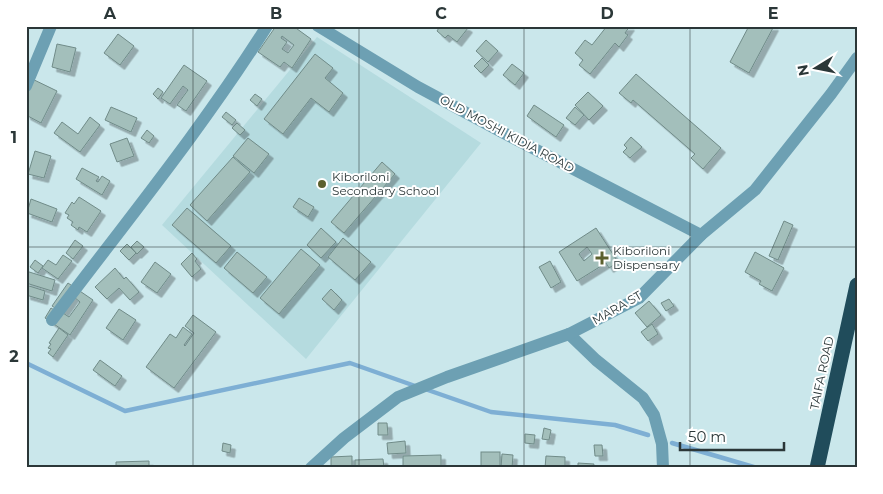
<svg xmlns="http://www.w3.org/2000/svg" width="883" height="494" font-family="Montserrat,sans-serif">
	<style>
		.built { fill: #b5dbdf }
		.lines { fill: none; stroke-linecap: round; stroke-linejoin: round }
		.stream { stroke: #7eafd4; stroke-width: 4.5 }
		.building { fill: #a3bfbb; stroke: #708b88; fill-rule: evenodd; filter: url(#shadow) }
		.minor { stroke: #6da0b3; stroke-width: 12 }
		.highway { stroke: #204c5b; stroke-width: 15 }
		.grid { fill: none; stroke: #2b3738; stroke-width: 1; stroke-opacity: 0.55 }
		.poi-dot { fill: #5c602e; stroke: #fff; stroke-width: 2 }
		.labels { text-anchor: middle; stroke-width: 4; stroke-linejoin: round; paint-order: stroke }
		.street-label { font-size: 12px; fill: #2b3738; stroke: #fff }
		.poi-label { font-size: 12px; fill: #2b3738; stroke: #fff; text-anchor: start }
		.neatline { fill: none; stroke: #2b3738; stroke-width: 2 }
		.grid-label { font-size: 16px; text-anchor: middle; font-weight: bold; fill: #2b3738 }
	</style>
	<defs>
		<filter id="shadow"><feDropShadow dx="4.5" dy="4.5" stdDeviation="0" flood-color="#0004"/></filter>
	</defs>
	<rect width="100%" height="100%" fill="#cae7eb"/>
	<path class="built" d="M 317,37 L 481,143 L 306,359 L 162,225 Z"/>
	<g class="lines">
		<g class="stream">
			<path d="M 26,363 L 125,411 L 350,363 L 418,387"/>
			<path d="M 425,389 L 491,412 L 615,425 L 648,435"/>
			<path d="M 672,443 L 757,468"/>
		</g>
	</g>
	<g class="building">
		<path d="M 276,26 L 293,26 L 311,39 L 292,68 L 284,62 L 280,67 L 258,52 ZM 282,36 L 294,45 L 288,53 L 282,49 L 287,42 L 281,38 Z"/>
		<path d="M 440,26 L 465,26 L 468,28 L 457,42 L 448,35 L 445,38 L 437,31 Z"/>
		<path d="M 607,26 L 630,26 L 625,33 L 628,35 L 619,47 L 615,43 L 590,74 L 579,65 L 583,60 L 575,53 L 585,40 L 592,45 Z"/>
		<path d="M 749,26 L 774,26 L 749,73 L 730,62 Z"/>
		<path d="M 118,34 L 134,46 L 120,65 L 104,53 Z"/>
		<path d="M 486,40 L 498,51 L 488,62 L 476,51 Z"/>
		<path d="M 57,44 L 76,48 L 70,72 L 52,67 Z"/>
		<path d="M 315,54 L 333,68 L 325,78 L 343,93 L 329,112 L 311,98 L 283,134 L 264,119 Z"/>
		<path d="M 482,58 L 489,65 L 481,73 L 474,66 Z"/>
		<path d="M 512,64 L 524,73 L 515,85 L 503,75 Z"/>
		<path d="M 184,65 L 207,81 L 186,111 L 177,105 L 188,90 L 183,86 L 170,104 L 161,98 Z"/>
		<path d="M 636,74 L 721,148 L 703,169 L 691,158 L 695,154 L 633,100 L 631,103 L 619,93 Z"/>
		<path d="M 26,76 L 57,91 L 41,123 L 26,115 Z"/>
		<path d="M 158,88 L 163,92 L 158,99 L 153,94 Z"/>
		<path d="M 588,92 L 603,106 L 589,120 L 575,105 Z"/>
		<path d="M 255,94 L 262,99 L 257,106 L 250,100 Z"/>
		<path d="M 534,105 L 564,125 L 556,137 L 527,116 Z"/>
		<path d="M 111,107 L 137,118 L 131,132 L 105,120 Z"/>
		<path d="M 575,107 L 584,115 L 575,125 L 566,118 Z"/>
		<path d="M 226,112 L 236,120 L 232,125 L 222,117 Z"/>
		<path d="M 90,117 L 100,125 L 80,152 L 54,133 L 62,122 L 78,134 Z"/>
		<path d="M 237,123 L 245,130 L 240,135 L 232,128 Z"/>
		<path d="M 147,130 L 154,136 L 149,143 L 141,138 Z"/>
		<path d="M 631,137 L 642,147 L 630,158 L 623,152 L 627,148 L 624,145 Z"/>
		<path d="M 127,138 L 134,156 L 117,162 L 110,144 Z"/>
		<path d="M 248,138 L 269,154 L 254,173 L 233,156 Z"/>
		<path d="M 35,151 L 51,156 L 44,178 L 28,174 Z"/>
		<path d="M 233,157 L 250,172 L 207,221 L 190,205 Z"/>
		<path d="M 382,162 L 395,174 L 344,233 L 331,222 Z"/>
		<path d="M 82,168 L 99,177 L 96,181 L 98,182 L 102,176 L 110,181 L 102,195 L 76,179 Z"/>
		<path d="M 79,197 L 101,211 L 87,232 L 79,227 L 78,230 L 71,225 L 73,222 L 67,218 L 69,215 L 65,213 L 72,202 L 74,204 Z"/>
		<path d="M 299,198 L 314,207 L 308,217 L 293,207 Z"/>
		<path d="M 31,199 L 57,209 L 52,222 L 27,213 Z"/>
		<path d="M 187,208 L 231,246 L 216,263 L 172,225 Z"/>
		<path d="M 784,221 L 793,225 L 778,260 L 769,256 Z"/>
		<path d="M 321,228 L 336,242 L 321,258 L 307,245 Z"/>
		<path d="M 596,228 L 618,262 L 609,268 L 606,263 L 577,281 L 559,252 ZM 587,247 L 592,254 L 584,261 L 579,254 Z"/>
		<path d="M 343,238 L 371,262 L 355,280 L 328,257 Z"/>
		<path d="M 75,240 L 83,246 L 73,259 L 66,253 Z"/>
		<path d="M 137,241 L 144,247 L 137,254 L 131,247 Z"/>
		<path d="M 127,244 L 136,253 L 129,260 L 120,251 Z"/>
		<path d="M 301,249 L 320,265 L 279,314 L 260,298 Z"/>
		<path d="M 237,252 L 267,277 L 253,293 L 224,268 Z"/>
		<path d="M 755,252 L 784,268 L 772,291 L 759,284 L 761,281 L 745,272 Z"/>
		<path d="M 192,253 L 197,259 L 195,261 L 201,269 L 192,277 L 181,264 Z"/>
		<path d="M 63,255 L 72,261 L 58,279 L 42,268 L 48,260 L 56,265 Z"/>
		<path d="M 35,260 L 43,266 L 38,273 L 30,267 Z"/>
		<path d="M 550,261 L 561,282 L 551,288 L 539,267 Z"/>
		<path d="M 155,262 L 171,274 L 157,293 L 141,282 Z"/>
		<path d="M 115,268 L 124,279 L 126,277 L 139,292 L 130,300 L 119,288 L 107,299 L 95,287 Z"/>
		<path d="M 26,271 L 55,280 L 52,291 L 26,283 Z"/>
		<path d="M 68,283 L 93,300 L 70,335 L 45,318 L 51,308 L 59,313 L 60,311 L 52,306 ZM 74,297 L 80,302 L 69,317 L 63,313 Z"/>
		<path d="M 26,285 L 45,291 L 43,300 L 26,295 Z"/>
		<path d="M 331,289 L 342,300 L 334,310 L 322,299 Z"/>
		<path d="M 669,299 L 674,306 L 666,311 L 661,303 Z"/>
		<path d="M 649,301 L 661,315 L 647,327 L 635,313 Z"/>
		<path d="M 119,309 L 136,320 L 123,340 L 106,328 Z"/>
		<path d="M 193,315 L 216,332 L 174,388 L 146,367 L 170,334 L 176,338 L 183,327 L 192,334 L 184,345 L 185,346 L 194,333 L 185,326 Z"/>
		<path d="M 652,324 L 658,334 L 648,341 L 641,332 Z"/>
		<path d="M 59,328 L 68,335 L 53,357 L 48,353 L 51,349 L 48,348 L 51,344 L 49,343 Z"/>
		<path d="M 100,360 L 122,376 L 115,386 L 93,370 Z"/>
		<path d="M 378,423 L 387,423 L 388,435 L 378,435 Z"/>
		<path d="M 544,428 L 551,430 L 549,440 L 542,439 Z"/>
		<path d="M 525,434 L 535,435 L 534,444 L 525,443 Z"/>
		<path d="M 405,441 L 406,453 L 388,454 L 387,443 Z"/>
		<path d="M 223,443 L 231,445 L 230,453 L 222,451 Z"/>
		<path d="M 594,445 L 602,445 L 603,456 L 595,456 Z"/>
		<rect x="481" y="452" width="19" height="16"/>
		<path d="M 502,454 L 513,455 L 512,468 L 501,468 Z"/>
		<path d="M 441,455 L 441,468 L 403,468 L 403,456 Z"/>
		<path d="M 352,456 L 352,468 L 331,468 L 331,457 Z"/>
		<path d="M 546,456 L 565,457 L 565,468 L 545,468 Z"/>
		<path d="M 383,459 L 384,468 L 355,468 L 355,460 Z"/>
		<path d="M 149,461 L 149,468 L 116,468 L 116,462 Z"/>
		<path d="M 578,463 L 594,464 L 593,468 L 578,468 Z"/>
	</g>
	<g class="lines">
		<g class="minor">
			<path d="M 318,26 L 418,87 L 500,131 L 701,235"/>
			<path d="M 26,86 L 51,26"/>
			<path d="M 52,320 C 125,223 202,129 267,26"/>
			<path d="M 569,334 L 596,360 L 643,398 L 654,415 L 662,444 L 663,468"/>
			<path d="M 311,468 L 344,438 L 398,397 L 447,377 L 569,334 L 639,298 L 701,235 L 755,190 L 831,94 L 857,58"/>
		</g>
		<path class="highway" d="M 817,468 L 857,285"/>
	</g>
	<path class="grid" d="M 193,26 L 193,468M 359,26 L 359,468M 524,26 L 524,468M 690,26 L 690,468M 26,247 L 857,247"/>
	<g class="poi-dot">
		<circle cx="322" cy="184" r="5"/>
		<path d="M599.5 250.5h5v5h5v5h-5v5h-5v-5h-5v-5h5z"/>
	</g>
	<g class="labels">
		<g class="street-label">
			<text transform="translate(507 134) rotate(28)" y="4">OLD MOSHI KIDIA ROAD</text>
			<text transform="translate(617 308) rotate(-30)" y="4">MARA ST</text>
			<text transform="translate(822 373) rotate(-78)" y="4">TAIFA ROAD</text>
		</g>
		<g class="poi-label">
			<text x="332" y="181">Kiboriloni<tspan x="332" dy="14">Secondary School</tspan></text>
			<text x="613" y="255">Kiboriloni<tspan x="613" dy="14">Dispensary</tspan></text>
		</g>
	</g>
	<rect width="883" height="494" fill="none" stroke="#ffffff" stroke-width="55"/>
	<g transform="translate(816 68) rotate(260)" stroke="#ffffff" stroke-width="4" paint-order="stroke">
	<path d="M0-4L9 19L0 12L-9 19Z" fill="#2b3738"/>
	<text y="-8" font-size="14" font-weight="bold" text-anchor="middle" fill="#2b3738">N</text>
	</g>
	<path d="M680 442v8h104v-8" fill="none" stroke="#2b3738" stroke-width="2.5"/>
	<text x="688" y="442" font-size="15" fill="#2b3738" stroke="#ffffff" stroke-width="4" paint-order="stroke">50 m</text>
	<rect x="28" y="28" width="828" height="438" class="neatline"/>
	<g class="grid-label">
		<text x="110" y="19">A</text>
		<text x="276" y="19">B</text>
		<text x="441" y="19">C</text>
		<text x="607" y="19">D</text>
		<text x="773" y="19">E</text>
		<text x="14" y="143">1</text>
		<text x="14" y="362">2</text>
	</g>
</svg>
